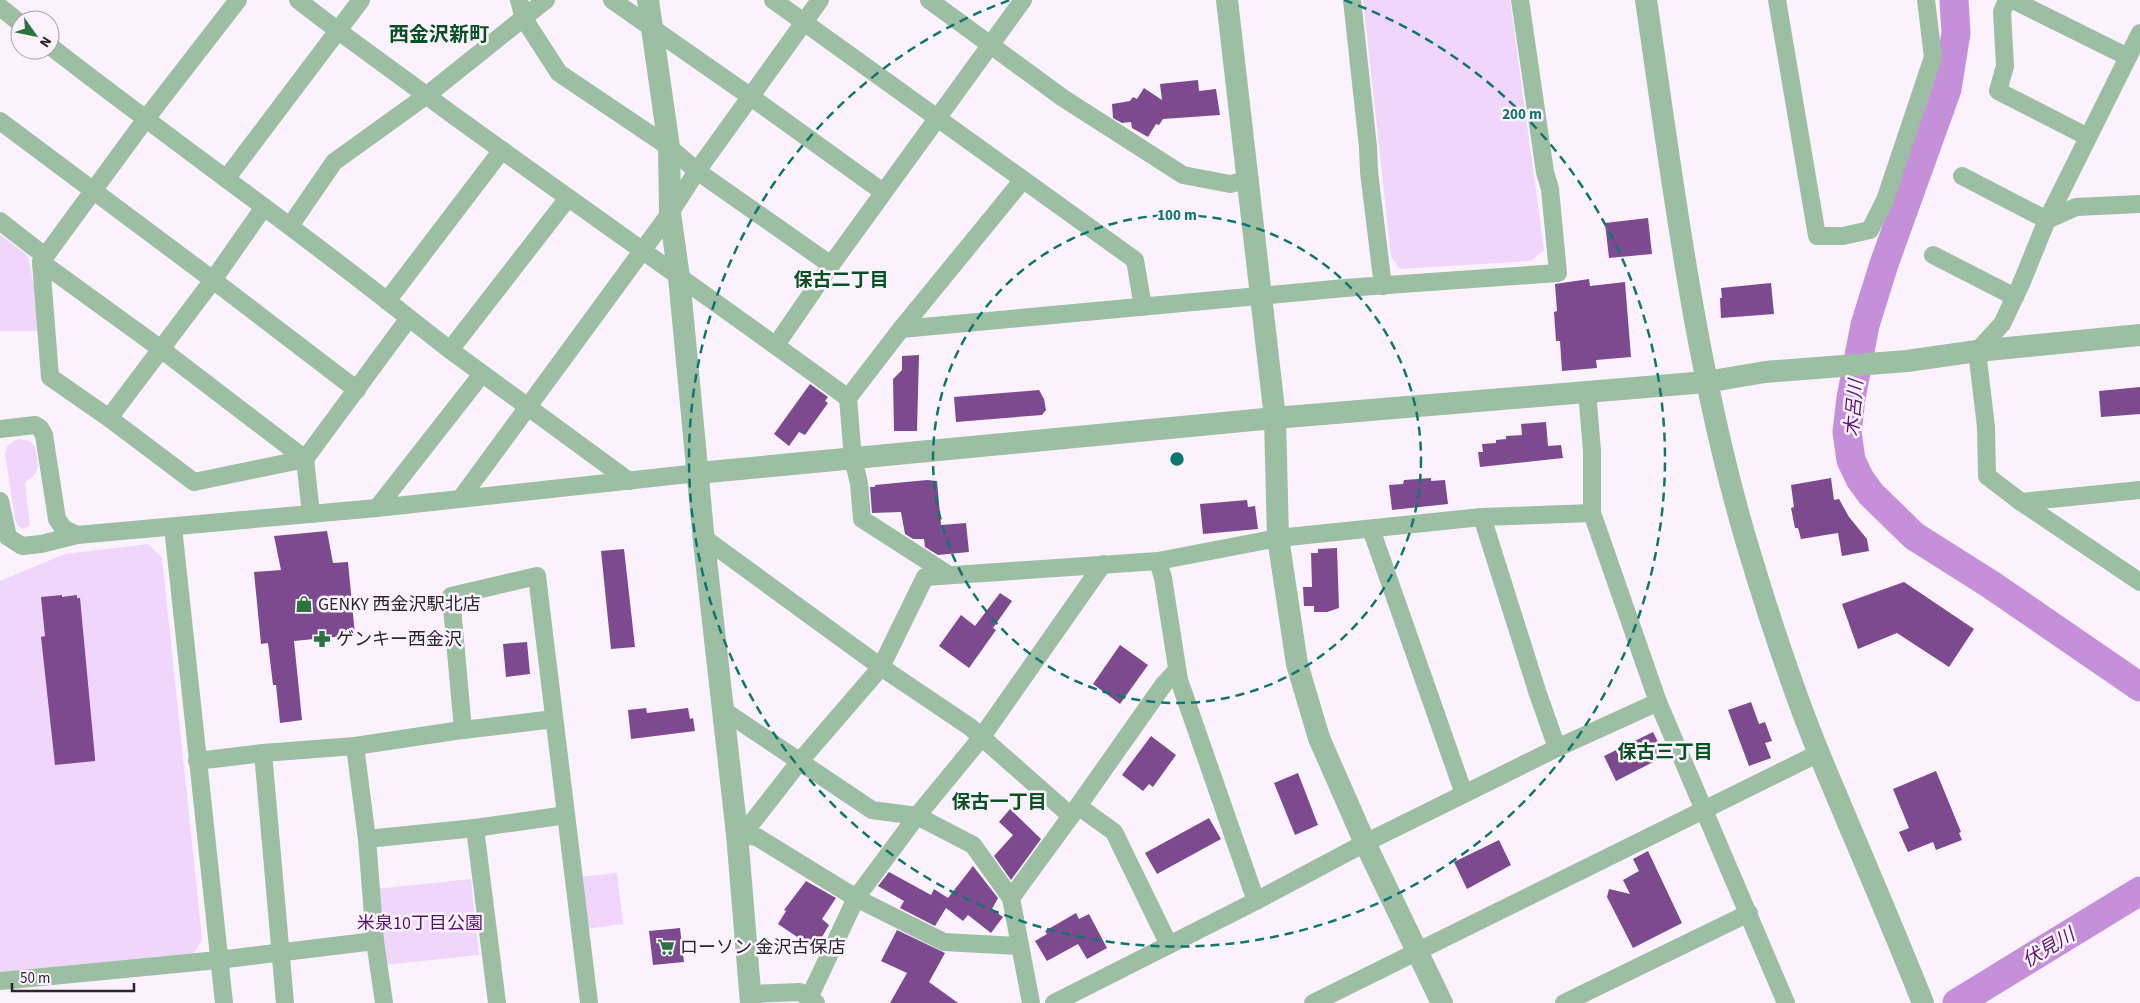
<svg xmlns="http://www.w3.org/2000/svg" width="2140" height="1003" font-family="'Source Sans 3','Noto Sans JP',sans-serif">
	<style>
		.green { fill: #f1d6fb }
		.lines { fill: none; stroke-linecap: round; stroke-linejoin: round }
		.river { stroke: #c68fd9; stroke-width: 29 }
		.building { fill: #7e4a8f }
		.minor { stroke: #9cbea2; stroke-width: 18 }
		.tertiary { stroke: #9cbea2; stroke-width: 22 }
		.ring { fill: none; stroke: #0f766e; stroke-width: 2.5; stroke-dasharray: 9 6 }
		.labels { text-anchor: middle; stroke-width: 5; stroke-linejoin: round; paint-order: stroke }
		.poi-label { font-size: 18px; fill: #2b262d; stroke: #fbf2fe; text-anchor: start }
		.park-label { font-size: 18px; fill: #57116b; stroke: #fbf2fe }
		.neighbourhood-label { font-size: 19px; font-weight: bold; fill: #085124; stroke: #fbf2fe }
		.water-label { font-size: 19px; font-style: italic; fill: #5d1971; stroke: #fbf2fe }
		.quarter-label { font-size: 20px; font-weight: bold; fill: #085124; stroke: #fbf2fe }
		.centre { fill: #0f766e; stroke: #fbf2fe; stroke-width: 2.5 }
		.ring-label { font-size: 15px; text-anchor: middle; font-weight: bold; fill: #0f766e; stroke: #fbf2fe; stroke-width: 5; stroke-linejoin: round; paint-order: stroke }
	</style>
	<rect width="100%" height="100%" fill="#fbf2fe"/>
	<g class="green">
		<path d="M 1363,0 L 1510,0 L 1544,250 L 1531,261 L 1400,269 L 1391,256 Z"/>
		<path d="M 0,235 L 26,254 L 29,261 L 43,331 L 0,331 Z"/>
		<path d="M 19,439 L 29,441 L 35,446 C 36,454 41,468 34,475 C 31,479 28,478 25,483 L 30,526 L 23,529 L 18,526 L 15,519 L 5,454 C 6,445 11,442 19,439 Z"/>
		<path d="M 148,544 L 162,558 L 202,939 L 194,953 L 0,972 L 0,581 L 65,554 Z"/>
		<path d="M 617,873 L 623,924 L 585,929 L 579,877 Z"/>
		<path d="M 471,879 L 479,955 L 384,965 L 376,889 Z"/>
	</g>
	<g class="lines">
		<g class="river">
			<path d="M 1954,0 L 1956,33 L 1947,89 L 1884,264 L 1865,325 L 1851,398 L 1847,432 L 1851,460 L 1860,479 L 1871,494 L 1914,536 L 1990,584 L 2140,687"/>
			<path d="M 1957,1003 L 2140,891"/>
		</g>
	</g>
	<g class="building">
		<path d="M 1198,80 L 1199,91 L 1216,89 L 1220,115 L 1163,119 L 1159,125 L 1156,124 L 1148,137 L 1132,128 L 1131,122 L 1122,123 L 1113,118 L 1112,104 L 1130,101 L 1133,97 L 1137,99 L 1144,88 L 1162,100 L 1160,84 Z"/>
		<path d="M 1648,218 L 1652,254 L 1609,258 L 1605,223 Z"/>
		<path d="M 1589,279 L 1590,286 L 1625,282 L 1631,357 L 1596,360 L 1597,368 L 1562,371 L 1560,341 L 1556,341 L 1554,312 L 1557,311 L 1555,284 Z"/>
		<path d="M 1771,283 L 1774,314 L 1721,318 L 1720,298 L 1722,298 L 1721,288 Z"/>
		<path d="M 919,355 L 917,431 L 894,431 L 893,379 L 902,370 L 902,356 Z"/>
		<path d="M 810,384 L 828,397 L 825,401 L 828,403 L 805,435 L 799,432 L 789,446 L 774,434 Z"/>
		<path d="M 2140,387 L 2140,414 L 2101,417 L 2099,391 Z"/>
		<path d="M 1039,390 L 1044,399 L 1046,410 L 1042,415 L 956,422 L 954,397 Z"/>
		<path d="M 1546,422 L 1548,446 L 1561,445 L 1563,458 L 1480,467 L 1478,452 L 1483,452 L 1482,444 L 1496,443 L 1496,440 L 1506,439 L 1506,436 L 1522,435 L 1521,424 Z"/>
		<path d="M 1431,478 L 1431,481 L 1445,480 L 1448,504 L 1392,510 L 1389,485 L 1403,484 L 1404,480 Z"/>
		<path d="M 1831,478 L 1834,500 L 1839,499 L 1849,517 L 1867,539 L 1869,551 L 1842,556 L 1838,533 L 1801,539 L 1798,528 L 1795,528 L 1791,508 L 1794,507 L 1791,485 Z"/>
		<path d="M 927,480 L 937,481 L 941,525 L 966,523 L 969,552 L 938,555 L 925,547 L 924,539 L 913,539 L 905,534 L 901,512 L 872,513 L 870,487 L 875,487 L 875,485 Z"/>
		<path d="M 1247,500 L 1248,507 L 1255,506 L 1258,529 L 1203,534 L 1200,504 Z"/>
		<path d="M 327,531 L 333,563 L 348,562 L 355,635 L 294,641 L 302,720 L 280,723 L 276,685 L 273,685 L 268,643 L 261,644 L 254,572 L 281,570 L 274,536 Z"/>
		<path d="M 1337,548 L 1339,608 L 1327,612 L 1314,612 L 1314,606 L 1304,606 L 1303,587 L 1312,587 L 1311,553 L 1318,553 L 1318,549 Z"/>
		<path d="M 624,549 L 635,647 L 611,649 L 601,551 Z"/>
		<path d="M 1904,582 L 1974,629 L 1949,667 L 1897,633 L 1858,649 L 1842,604 Z"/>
		<path d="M 1000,593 L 1012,601 L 993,628 L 996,630 L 969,668 L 939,646 L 961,615 L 975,626 Z"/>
		<path d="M 62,595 L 62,597 L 77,595 L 77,598 L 80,598 L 95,758 L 95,761 L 55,765 L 41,637 L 45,636 L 41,597 Z"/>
		<path d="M 527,642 L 530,674 L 506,677 L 503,644 Z"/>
		<path d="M 1120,645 L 1148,665 L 1120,704 L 1093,684 Z"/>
		<path d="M 1751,702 L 1759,724 L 1765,722 L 1772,741 L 1765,743 L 1771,758 L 1749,766 L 1728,710 Z"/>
		<path d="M 646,708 L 647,713 L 688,708 L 690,719 L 693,718 L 695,731 L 631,739 L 628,710 Z"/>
		<path d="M 1653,732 L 1665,756 L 1616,781 L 1604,756 Z"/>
		<path d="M 1151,736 L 1176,755 L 1153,787 L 1149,784 L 1143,791 L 1122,775 Z"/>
		<path d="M 1936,771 L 1961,832 L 1959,833 L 1962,840 L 1936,850 L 1933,842 L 1908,852 L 1899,832 L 1909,828 L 1893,789 Z"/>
		<path d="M 1298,773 L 1318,825 L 1295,835 L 1274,783 Z"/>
		<path d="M 1010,809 L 1041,839 L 1011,880 L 994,856 L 1013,835 L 999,822 Z"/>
		<path d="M 1209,818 L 1221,839 L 1157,874 L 1145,853 Z"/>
		<path d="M 1499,840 L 1511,865 L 1467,889 L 1454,862 Z"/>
		<path d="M 1648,851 L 1682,923 L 1633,948 L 1607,897 L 1609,889 L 1630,894 L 1623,880 L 1639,871 L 1633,859 Z"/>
		<path d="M 973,866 L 998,898 L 992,909 L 1003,917 L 991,933 L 968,915 L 963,921 L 946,908 L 935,926 L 900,908 L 904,901 L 878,886 L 889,872 L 931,895 L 934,889 L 948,898 Z"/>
		<path d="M 806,881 L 836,898 L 822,919 L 829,925 L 815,949 L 778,924 L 786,911 L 784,910 Z"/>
		<path d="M 1076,913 L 1079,919 L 1089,914 L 1107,948 L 1087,959 L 1078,944 L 1047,961 L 1035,941 L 1047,934 L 1045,931 Z"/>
		<path d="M 680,928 L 684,962 L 653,965 L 649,931 Z"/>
		<path d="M 897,930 L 945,953 L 929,982 L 958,1003 L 890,1003 L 907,973 L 881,961 Z"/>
	</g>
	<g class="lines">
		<g class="minor">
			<path d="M 238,0 L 145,120 L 41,262 L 50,377 L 109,418 L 194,482 L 305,459 L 311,514"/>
			<path d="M 298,0 C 346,38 397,73 446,110 C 580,207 715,301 848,398"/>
			<path d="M 519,0 L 524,19 L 559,73 L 669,147 L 697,171 L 831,265"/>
			<path d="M 612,0 L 751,97 L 883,192"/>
			<path d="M 773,0 L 1135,260 L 1143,307"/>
			<path d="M 929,0 L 1063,98 L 1183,175 L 1230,184 L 1248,180"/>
			<path d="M 1352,0 L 1368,147 L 1369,172 L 1383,286"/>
			<path d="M 1777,0 L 1817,236 L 1843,236 L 1870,230 L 1885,200 L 1933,57 L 1926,0"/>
			<path d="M 2007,0 L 2002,12 L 2005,66 L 1998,91 L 2088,137"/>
			<path d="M 2013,0 L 2128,57"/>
			<path d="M 0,7 L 20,23"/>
			<path d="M 2140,33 L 2047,220 L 2021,284 L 2002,324 L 1977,351 L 1986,427 L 1987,476 L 2021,502 L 2140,582"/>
			<path d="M 50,46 C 168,138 291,224 409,318"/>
			<path d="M 0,121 L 213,280 L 357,390"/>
			<path d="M 1962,176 L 2047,220"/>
			<path d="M 226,179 L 361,0"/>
			<path d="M 2047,220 L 2076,207 L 2140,204"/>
			<path d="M 0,221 L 45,256"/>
			<path d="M 290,226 L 334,162 L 427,95 L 546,0"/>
			<path d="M 1933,255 L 2015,297"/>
			<path d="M 41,262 L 161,349 L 305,459 L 409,318 L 450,350 L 629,481"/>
			<path d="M 387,301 L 502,150"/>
			<path d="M 901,329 L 1022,181"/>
			<path d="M 776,345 L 831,265 L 1023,0"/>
			<path d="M 450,350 L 568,198"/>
			<path d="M 1587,391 L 1592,451 L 1592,513"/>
			<path d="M 109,418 L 213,280 L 264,207"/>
			<path d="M 0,429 L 35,425 L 40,428 L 44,435 L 57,519 L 64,529 L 77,535"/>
			<path d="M 461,498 L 670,213 L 697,171 L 820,0"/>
			<path d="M 0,501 L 8,537 L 22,546 L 41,544 L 77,535 L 377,508 L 698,473"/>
			<path d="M 2021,502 L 2140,490"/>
			<path d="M 377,508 L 482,374"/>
			<path d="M 1482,517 L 1537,691 L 1557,748"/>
			<path d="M 173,527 L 224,1003"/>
			<path d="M 1371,529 L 1464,794"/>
			<path d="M 704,538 L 881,667 L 970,727 L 1071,816 L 1011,898 L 1031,1003"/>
			<path d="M 1158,561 L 1163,578 L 1179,680 L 1256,901"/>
			<path d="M 949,575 L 862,519 L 859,483 L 853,459 L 848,398 L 901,329 L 1345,288 L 1558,273 L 1550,189 L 1545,172 L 1520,0"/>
			<path d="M 723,710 L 872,810 L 917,816 L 973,845 L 1011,898"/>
			<path d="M 554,719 L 463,730 L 451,596 L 537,576 L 589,1003"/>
			<path d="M 197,761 L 263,753"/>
			<path d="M 1078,806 L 1114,832 L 1169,945"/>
			<path d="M 1071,816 L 1164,684 L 1177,670"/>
			<path d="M 475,828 L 566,815"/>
			<path d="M 737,834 L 754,820 L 800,761 L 881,667 L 925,577 L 1158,561 L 1278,538 L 1482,517 L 1592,513 L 1658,702 L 1786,1003"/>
			<path d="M 737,834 L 757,837 L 856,898 L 944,942 L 1020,946"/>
			<path d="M 367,839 L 355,746 L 468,729"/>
			<path d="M 375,941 L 367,839 L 475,828 L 497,1003"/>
			<path d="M 0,981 L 218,960 L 375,941 L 384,1003"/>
			<path d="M 751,994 L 800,992 L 816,1003"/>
			<path d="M 809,998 L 856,898 L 917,816 L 981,738 L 1103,564"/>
			<path d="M 285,1003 L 263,753 L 355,746"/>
			<path d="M 1054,1003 L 1256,901 L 1365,843 L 1557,748 L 1658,702"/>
			<path d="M 1313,1003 L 1819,753"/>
			<path d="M 1564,1003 L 1749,913"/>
		</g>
		<g class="tertiary">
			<path d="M 648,0 L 669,147 L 670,213 L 679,277 L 704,542 L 737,834 L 751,1003"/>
			<path d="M 1227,0 L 1275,418 L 1278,538 L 1297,664 L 1319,738 L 1365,843 L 1442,1003"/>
			<path d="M 1646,0 C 1673,184 1695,369 1748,547 C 1769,617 1792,688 1820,756 C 1854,838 1890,920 1923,1003"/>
			<path d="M 698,473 L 1275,418 L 1706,382 L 1765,372 L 1907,361 L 1977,351 L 2140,335"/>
		</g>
	</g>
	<g class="ring">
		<circle cx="1177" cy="459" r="244"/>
		<path d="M1344 0A488 488 0 1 1 1010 0"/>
	</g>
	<defs>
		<g id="shop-bare" transform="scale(1.35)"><path d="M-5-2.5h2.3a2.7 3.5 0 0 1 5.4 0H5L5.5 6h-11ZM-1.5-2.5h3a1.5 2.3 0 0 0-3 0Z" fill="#2b733f" stroke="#fbf2fe" stroke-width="2.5" paint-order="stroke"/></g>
		<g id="pharmacy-bare" transform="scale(1.35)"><path d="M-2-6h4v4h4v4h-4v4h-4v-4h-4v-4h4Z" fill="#2b733f" stroke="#fbf2fe" stroke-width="2.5" paint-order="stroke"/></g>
		<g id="supermarket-bare" transform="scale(1.35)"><path d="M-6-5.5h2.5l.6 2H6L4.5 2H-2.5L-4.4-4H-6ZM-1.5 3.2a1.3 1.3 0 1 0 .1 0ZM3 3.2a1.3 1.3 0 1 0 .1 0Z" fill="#2b733f" stroke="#fbf2fe" stroke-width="2.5" paint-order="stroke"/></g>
	</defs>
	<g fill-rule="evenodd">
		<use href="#shop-bare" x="304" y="604"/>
		<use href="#pharmacy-bare" x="322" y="639"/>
		<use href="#supermarket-bare" x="666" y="947"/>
	</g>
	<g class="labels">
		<g class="poi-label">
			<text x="318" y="610">GENKY 西金沢駅北店</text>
			<text x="336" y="645">ゲンキー西金沢</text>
			<text x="680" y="953">ローソン 金沢古保店</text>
		</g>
		<g class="park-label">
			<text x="420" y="929">米泉10丁目公園</text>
		</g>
		<g class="neighbourhood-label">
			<text x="841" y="286">保古二丁目</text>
			<text x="1665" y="758">保古三丁目</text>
			<text x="999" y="808">保古一丁目</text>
		</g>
		<g class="water-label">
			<text transform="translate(1853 408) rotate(-85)" y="7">木呂川</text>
			<text transform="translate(2048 947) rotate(-31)" y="7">伏見川</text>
		</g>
		<g class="quarter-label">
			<text x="439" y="41">西金沢新町</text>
		</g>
	</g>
	<circle cx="1177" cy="459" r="8" class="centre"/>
	<g class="ring-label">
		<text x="1522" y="119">200 m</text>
		<text x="1177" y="220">100 m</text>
	</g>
	<g transform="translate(35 35) rotate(123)"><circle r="24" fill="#fbf2fe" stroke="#a8a0aa"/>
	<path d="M0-4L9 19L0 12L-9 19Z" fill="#2b733f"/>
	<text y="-8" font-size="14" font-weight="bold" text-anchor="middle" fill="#2b262d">N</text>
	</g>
	<path d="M12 983v8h122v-8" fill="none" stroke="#2b262d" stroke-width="2.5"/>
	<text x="20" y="983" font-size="15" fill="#2b262d" stroke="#fbf2fe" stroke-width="4" paint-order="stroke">50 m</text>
</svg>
